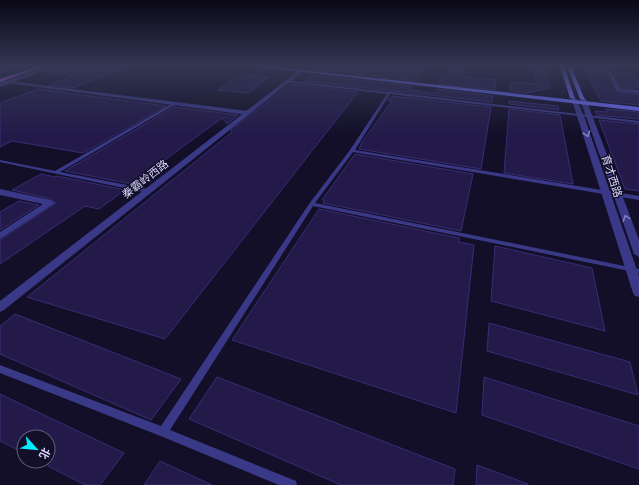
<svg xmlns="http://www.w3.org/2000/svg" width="639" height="485" font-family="'Titillium Web','Noto Sans SC',sans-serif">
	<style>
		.building { fill: #231a49; stroke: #392c76 }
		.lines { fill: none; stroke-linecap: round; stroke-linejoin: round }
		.service { fill: #3a3988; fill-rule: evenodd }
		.minor { fill: #3a3988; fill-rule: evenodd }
		.tertiary { fill: #3a3988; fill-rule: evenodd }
		.secondary { fill: #6d6dff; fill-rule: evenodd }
		.primary { fill: #be5dff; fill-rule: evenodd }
		.oneway { stroke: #8280be }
		.labels { text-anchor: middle; stroke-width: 3; stroke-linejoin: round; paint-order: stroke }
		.street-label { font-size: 11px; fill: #d9d6ff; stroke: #130f28 }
	</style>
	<rect width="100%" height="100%" fill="#130f28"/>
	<g class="building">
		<path d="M 57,66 L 127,66 L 127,67 L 72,88 L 49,85 L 72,76 L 46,72 Z"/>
		<path d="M 323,66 L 356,68 L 358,66 L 425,66 L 416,81 L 317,70 Z"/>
		<path d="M 454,66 L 464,66 L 460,77 L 496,80 L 495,90 L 439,84 L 442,75 L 449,75 Z"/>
		<path d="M 534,66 L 545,66 L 548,85 L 551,88 L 526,93 L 510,91 L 511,82 L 536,84 Z"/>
		<path d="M 583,66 L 596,66 L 599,71 L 606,72 L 617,92 L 639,95 L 639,105 L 601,101 Z"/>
		<path d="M 614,72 L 631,74 L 639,84 L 639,88 L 622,88 Z"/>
		<path d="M 242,74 L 269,77 L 248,93 L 218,90 Z"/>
		<path d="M 312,75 L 412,86 L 410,90 L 435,93 L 437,89 L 493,96 L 492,102 L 304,81 Z"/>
		<path d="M 291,84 L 358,92 L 165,339 L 27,297 L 232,132 L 231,130 Z"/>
		<path d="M 38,89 L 166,106 L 83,153 L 12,141 L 0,147 L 0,103 Z"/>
		<path d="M 392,96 L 491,107 L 481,169 L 359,149 L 362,142 L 392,101 L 388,100 Z"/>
		<path d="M 509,101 L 558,106 L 559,110 L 509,104 Z"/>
		<path d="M 174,107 L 238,115 L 227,124 L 222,118 L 132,184 L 65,171 Z"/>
		<path d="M 509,109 L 560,115 L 573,184 L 504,173 Z"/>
		<path d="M 605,109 L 639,112 L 639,119 L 597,115 L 595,111 L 607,112 Z"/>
		<path d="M 599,120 L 639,124 L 639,191 L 625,189 Z"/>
		<path d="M 355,154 L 473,174 L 461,231 L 323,203 L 325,200 L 322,200 Z"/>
		<path d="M 41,174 L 55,177 L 57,176 L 125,190 L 99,209 L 85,206 L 0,264 L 0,240 L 56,203 L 51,199 L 12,190 Z"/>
		<path d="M 19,201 L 39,205 L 0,230 L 0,212 Z"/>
		<path d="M 319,209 L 459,238 L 459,242 L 474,245 L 456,413 L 232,340 Z"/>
		<path d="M 495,246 L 592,268 L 605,331 L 491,301 Z"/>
		<path d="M 15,314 L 181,379 L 151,420 L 0,354 L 0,326 Z"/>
		<path d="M 489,323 L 630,362 L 638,395 L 487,351 Z"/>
		<path d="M 217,377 L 455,469 L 453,485 L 341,485 L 189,419 Z"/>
		<path d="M 484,377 L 639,426 L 639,469 L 482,415 Z"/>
		<path d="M 0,394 L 124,453 L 100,485 L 85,485 L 48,466 L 48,437 L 24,437 L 24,453 L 0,441 Z"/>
		<path d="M 160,461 L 212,485 L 144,485 Z"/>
		<path d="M 477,465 L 528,484 L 528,485 L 476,485 Z"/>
	</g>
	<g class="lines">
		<g class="service">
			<path d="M 284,80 L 388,92 L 390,91 L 391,92 L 639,121 L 639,123 L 390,94 L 355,150 L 639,196 L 639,200 L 353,152 L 315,203 L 639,269 L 639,273 L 313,206 L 170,430 L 296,481 L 297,485 L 279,485 L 163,437 L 0,373 L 0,365 L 161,426 L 309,204 L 350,150 L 387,94 L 285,82 Z"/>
			<path d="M 173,103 L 176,104 L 60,172 L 148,189 L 150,190 L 150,192 L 148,193 L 0,162 L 0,160 L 55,171 Z"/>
		</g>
		<g class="minor">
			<path d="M 625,66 L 639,66 L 639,68 Z"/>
			<path d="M 607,71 L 611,71 L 621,89 L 639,90 L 639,94 L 617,91 Z"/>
			<path d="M 0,80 L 248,111 L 251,113 L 248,115 L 0,82 Z"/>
			<path d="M 0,189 L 51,200 L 55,203 L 0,239 L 0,232 L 43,204 L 0,195 Z"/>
		</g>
		<g class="tertiary">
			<path d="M 18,66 L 25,66 L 0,74 L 0,72 Z"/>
			<path d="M 50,66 L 56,66 L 0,87 L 0,83 Z"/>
			<path d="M 302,68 L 306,69 L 4,310 L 0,312 L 0,301 Z"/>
			<path d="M 571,97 L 576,98 L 585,119 L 639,276 L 639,297 L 635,296 L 633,293 Z"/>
			<path d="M 583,97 L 586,99 L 639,240 L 639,257 L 634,254 L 580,99 Z"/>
		</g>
		<g class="secondary">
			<path d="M 251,66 L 265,66 L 639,107 L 639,111 Z"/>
			<path d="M 560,66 L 564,66 L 575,99 L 570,98 Z"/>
			<path d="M 567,66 L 571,66 L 585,100 L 580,99 Z"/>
		</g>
		<path class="primary" d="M 40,66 L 46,66 L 0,82 L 0,79 Z"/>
	</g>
	<defs><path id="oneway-chevron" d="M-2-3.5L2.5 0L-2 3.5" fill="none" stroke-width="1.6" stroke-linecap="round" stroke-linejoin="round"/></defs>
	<g class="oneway">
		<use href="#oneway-chevron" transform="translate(587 134) rotate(72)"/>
		<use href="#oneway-chevron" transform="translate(626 218) rotate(-110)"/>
	</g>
	<linearGradient id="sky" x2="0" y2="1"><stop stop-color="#0a0816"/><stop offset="0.49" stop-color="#333753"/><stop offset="1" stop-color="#333753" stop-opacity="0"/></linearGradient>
	<rect width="639" height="134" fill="url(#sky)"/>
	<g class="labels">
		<g class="street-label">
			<text transform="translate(612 176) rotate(72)" y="4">育才西路</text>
			<text transform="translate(145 179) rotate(-38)" y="4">秦霸岭西路</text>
		</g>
	</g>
	<g transform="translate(36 449) rotate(117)"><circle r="19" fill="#130f28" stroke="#625f7e"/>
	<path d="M0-3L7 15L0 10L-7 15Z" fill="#02ecff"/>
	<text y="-6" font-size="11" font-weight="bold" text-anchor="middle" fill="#d9d6ff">北</text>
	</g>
</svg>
